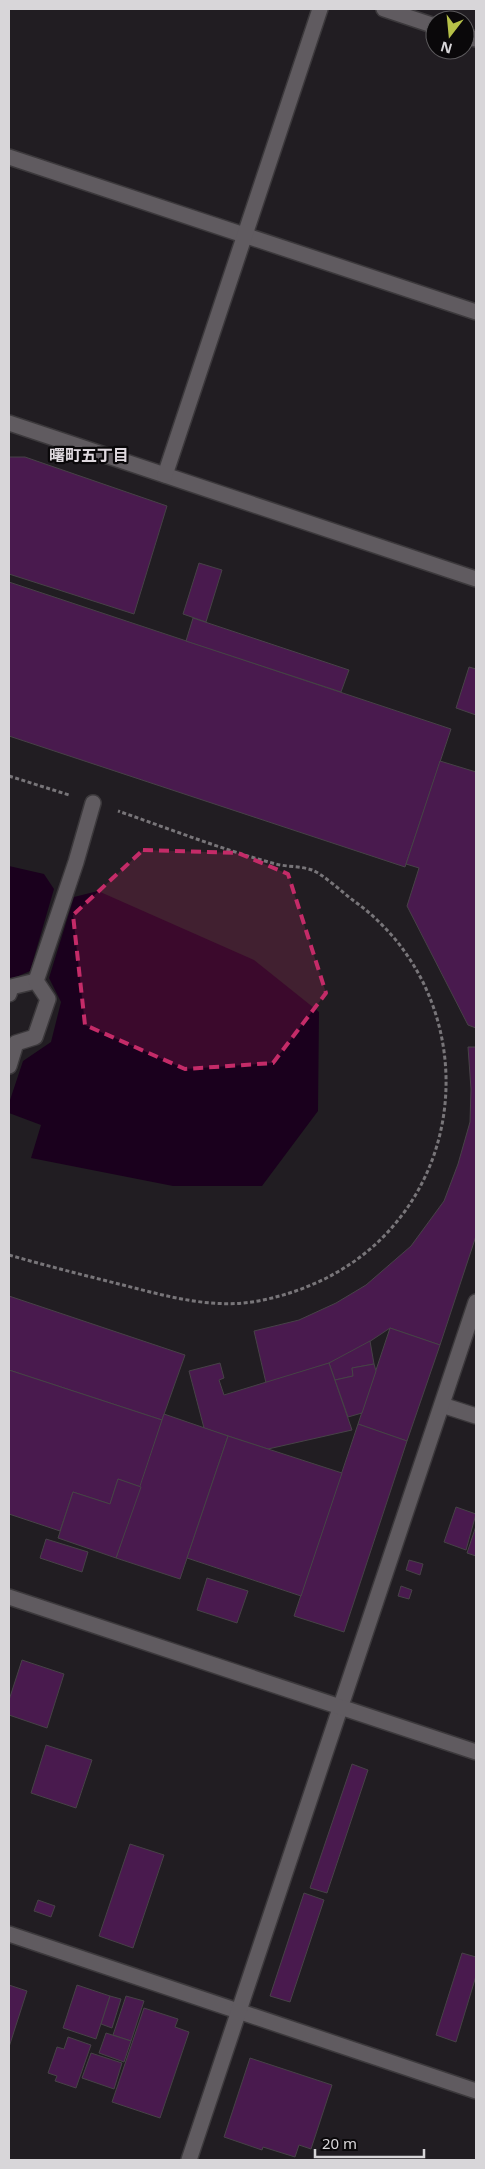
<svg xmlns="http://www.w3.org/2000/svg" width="485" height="2169" font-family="'Noto Sans','Noto Sans JP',sans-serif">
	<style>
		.water { fill: #1a001d }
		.building { fill: #491a4e; stroke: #474247 }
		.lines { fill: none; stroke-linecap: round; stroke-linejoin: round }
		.service-casing { stroke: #3c393c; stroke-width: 18 }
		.minor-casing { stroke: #3c393c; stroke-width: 18 }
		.tertiary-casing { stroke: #3c393c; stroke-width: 18 }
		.path { stroke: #787579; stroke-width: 3; stroke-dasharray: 4 2.5; stroke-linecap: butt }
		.service { stroke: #605b60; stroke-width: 15 }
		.minor { stroke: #605b60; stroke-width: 15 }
		.tertiary { stroke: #605b60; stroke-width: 15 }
		.marked { fill: #c42b68; fill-opacity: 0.2; stroke: #c42b68; stroke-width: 4; stroke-dasharray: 10 6; stroke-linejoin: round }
		.labels { text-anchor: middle; stroke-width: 4.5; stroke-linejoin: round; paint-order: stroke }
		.neighbourhood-label { font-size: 16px; font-weight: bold; fill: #dfd9df; stroke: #0a080a }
	</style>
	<rect width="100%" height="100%" fill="#211d22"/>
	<g class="water">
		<path d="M 9,866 L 44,874 L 54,889 L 30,971 L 9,980 Z"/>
		<path d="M 98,891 L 254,960 L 319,1012 L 318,1111 L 262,1186 L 173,1186 L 31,1158 L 41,1125 L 9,1113 L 9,1103 L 23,1061 L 51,1042 L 61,1002 L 49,978 L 74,897 Z"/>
	</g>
	<g class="building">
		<path d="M 9,457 L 25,457 L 167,506 L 134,614 L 9,574 Z"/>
		<path d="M 199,563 L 222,570 L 206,622 L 183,614 Z"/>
		<path d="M 9,582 L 451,729 L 405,867 L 9,736 Z"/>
		<path d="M 193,618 L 349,670 L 341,692 L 186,641 Z"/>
		<path d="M 469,667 L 476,669 L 476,715 L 456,708 Z"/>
		<path d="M 440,761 L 476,772 L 476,1028 L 468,1025 L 407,906 L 419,868 L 406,864 Z"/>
		<path d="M 468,1047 L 476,1047 L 476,1236 L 440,1345 L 390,1328 L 360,1348 L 329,1363 L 266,1383 L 254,1331 L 299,1320 L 336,1303 L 366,1285 L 411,1246 L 444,1201 L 458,1164 L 470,1122 L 471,1089 Z"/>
		<path d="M 9,1296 L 185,1355 L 162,1420 L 9,1370 Z"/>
		<path d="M 390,1328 L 440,1345 L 407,1441 L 358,1424 Z"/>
		<path d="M 370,1341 L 374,1364 L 352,1368 L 353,1376 L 335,1380 L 329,1363 Z"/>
		<path d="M 220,1363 L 224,1378 L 219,1380 L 224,1395 L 329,1363 L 352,1430 L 268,1449 L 204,1428 L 189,1371 Z"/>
		<path d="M 374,1364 L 376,1371 L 362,1413 L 348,1417 L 335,1380 L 353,1376 L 352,1368 Z"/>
		<path d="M 9,1370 L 162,1420 L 141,1487 L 118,1479 L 110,1504 L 73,1492 L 60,1531 L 9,1514 Z"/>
		<path d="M 164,1414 L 228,1436 L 180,1579 L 116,1558 Z"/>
		<path d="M 358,1424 L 407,1441 L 344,1632 L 294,1616 Z"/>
		<path d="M 228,1436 L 342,1473 L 301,1596 L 187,1558 Z"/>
		<path d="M 118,1479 L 141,1487 L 116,1558 L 58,1538 L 73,1492 L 110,1504 Z"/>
		<path d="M 456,1507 L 476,1514 L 466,1550 L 444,1542 Z"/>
		<path d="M 476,1526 L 476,1556 L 467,1553 Z"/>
		<path d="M 46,1539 L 88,1552 L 82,1572 L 40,1558 Z"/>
		<path d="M 409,1560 L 423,1564 L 420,1575 L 406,1570 Z"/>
		<path d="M 207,1578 L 248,1591 L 237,1623 L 197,1610 Z"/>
		<path d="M 401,1586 L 412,1590 L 409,1599 L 398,1596 Z"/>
		<path d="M 22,1660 L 64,1674 L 47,1728 L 9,1715 L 9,1700 Z"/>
		<path d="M 46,1745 L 92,1760 L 76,1808 L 31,1793 Z"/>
		<path d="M 352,1764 L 368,1770 L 327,1893 L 310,1888 Z"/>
		<path d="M 130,1844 L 164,1855 L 133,1948 L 99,1936 Z"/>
		<path d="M 304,1893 L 324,1900 L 290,2002 L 270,1996 Z"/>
		<path d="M 38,1900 L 55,1906 L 51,1917 L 34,1911 Z"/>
		<path d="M 462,1953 L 476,1957 L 476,1976 L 456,2042 L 436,2035 Z"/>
		<path d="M 9,1985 L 27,1991 L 9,2047 Z"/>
		<path d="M 77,1985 L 110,1996 L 96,2039 L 63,2028 Z"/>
		<path d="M 110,1996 L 121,1999 L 112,2028 L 101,2024 Z"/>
		<path d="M 126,1996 L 144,2001 L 131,2041 L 113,2035 Z"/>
		<path d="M 144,2008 L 178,2019 L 175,2027 L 189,2032 L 160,2118 L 112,2102 Z"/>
		<path d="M 106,2033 L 131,2041 L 124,2062 L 99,2053 Z"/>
		<path d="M 68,2037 L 91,2045 L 76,2088 L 55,2081 L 57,2076 L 48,2073 L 57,2047 L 64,2049 Z"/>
		<path d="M 91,2053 L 122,2063 L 114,2089 L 82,2078 Z"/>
		<path d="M 250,2058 L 332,2085 L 311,2149 L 299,2145 L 295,2157 L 263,2147 L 262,2150 L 224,2137 Z"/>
	</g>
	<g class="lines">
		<g class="service-casing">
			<g id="service">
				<path d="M 9,994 L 11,987 L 36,981"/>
				<path d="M 9,1066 L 16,1043 L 35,1037 L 48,999 L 36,981 L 76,862 L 93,803"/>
			</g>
		</g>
		<g class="minor-casing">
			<g id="minor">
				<path d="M 384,9 L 435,26"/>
				<path d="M 465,36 L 476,39"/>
				<path d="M 9,157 L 476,312"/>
				<path d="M 9,423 L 476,579"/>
				<path d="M 165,475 L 320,9"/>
				<path d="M 442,1405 L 476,1416"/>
				<path d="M 9,1934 L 476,2091"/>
				<path d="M 189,2160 L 476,1302"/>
			</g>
		</g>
		<g class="tertiary-casing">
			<path id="tertiary" d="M 9,1597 L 476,1752"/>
		</g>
		<g class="path">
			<path d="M 9,776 L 69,795"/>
			<path d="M 9,1255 C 44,1265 79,1274 115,1283 C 163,1295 213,1311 263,1300 C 306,1291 346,1272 378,1242 C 478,1147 466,981 354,901 C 343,893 323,874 312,870 C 301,866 287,867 276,864 C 223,850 170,829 118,811"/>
		</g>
		<use href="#service" class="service"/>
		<use href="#minor" class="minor"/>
		<use href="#tertiary" class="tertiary"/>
	</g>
	<path class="marked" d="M 143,850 L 238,853 L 288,874 L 326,993 L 273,1063 L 185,1069 L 85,1025 L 73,915 Z"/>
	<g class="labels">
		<g class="neighbourhood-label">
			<text x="89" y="461">曙町五丁目</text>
		</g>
	</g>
	<rect width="485" height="2169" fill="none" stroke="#d8d6d9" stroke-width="20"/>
	<g transform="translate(450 35) rotate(196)"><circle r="24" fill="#0a080a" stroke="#5c5a5d"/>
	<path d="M0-4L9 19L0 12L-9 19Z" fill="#b7c148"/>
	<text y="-8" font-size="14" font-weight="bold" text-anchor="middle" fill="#d8d6d9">N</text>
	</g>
	<path d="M315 2149v8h109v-8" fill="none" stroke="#d8d6d9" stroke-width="2.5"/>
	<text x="322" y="2149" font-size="15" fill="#d8d6d9" stroke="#0a080a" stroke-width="4" paint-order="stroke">20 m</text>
</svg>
